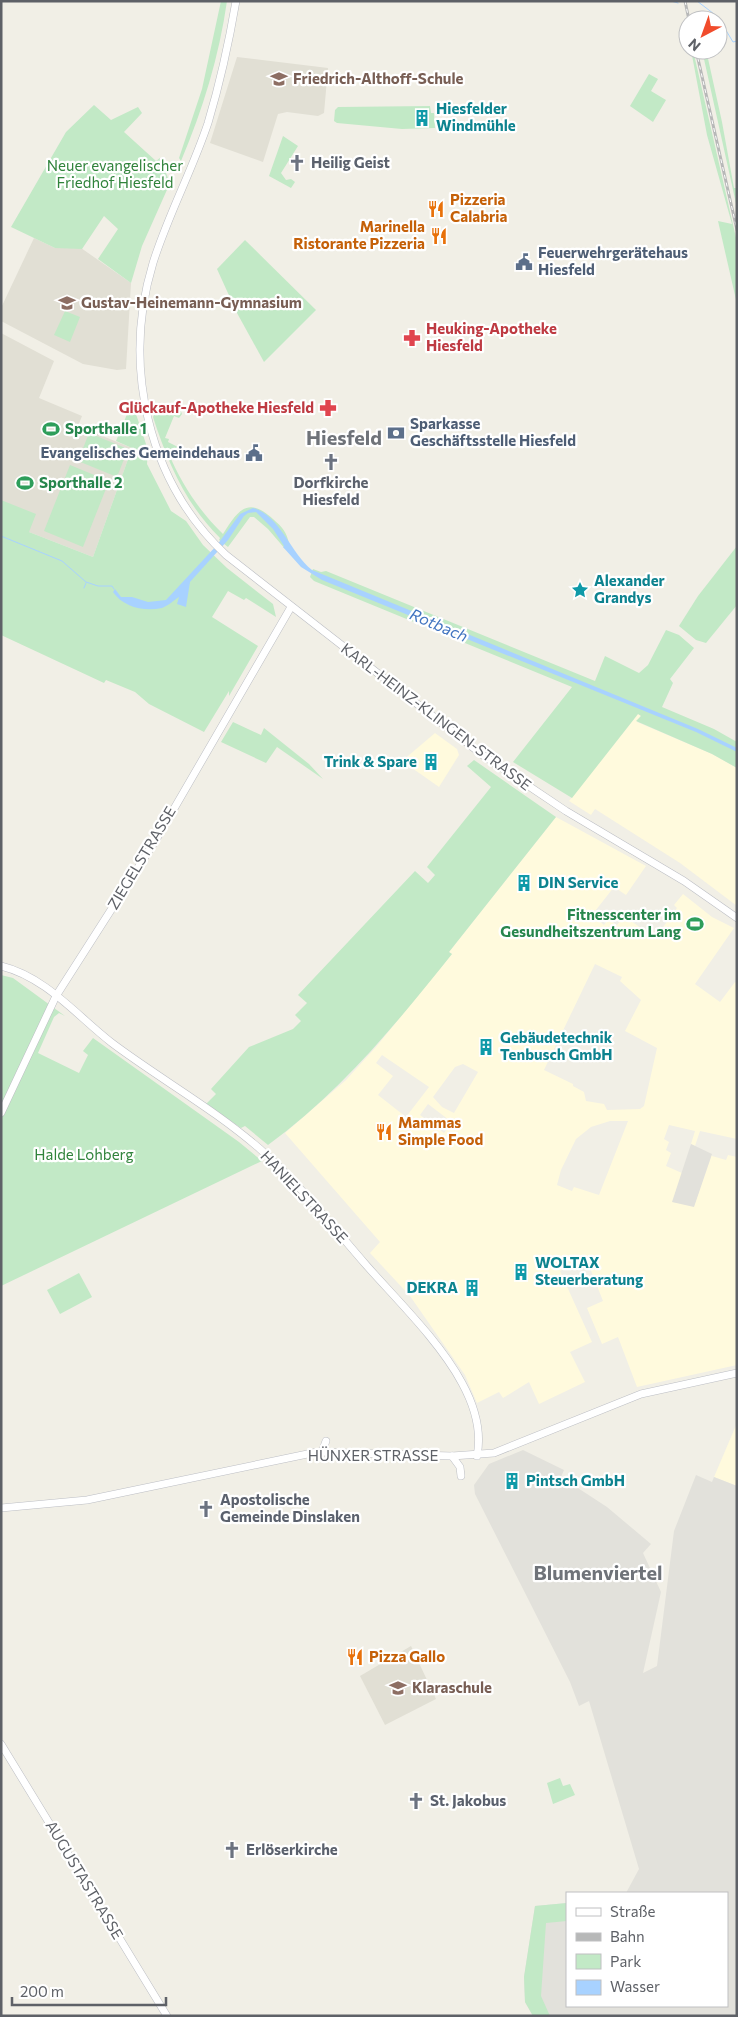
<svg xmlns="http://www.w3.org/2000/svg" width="738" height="2017" font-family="Commissioner,sans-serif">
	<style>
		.commercial { fill: #fffadd; fill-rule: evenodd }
		.industrial { fill: #e2e1db }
		.education { fill: #e1dfd4 }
		.green { fill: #c2e9c6 }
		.water { fill: #a8d2ff }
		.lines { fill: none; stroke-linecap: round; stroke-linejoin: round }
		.stream { stroke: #a8d2ff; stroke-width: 1 }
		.secondary-casing { stroke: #bcbec4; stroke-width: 8 }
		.secondary { stroke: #fff; stroke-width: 7 }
		.rail-casing { stroke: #b7b8b8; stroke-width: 3 }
		.rail { stroke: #fff; stroke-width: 1; stroke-dasharray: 4; stroke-linecap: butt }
		.labels { text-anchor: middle; stroke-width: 4.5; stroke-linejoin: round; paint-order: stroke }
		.education-label { font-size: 15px; font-weight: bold; fill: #785e54; stroke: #fff; text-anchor: start }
		.culture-label { font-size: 15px; font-weight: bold; fill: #0d838f; stroke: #fff; text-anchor: start }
		.worship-label { font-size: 15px; font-weight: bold; fill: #5b616d; stroke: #fff; text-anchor: start }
		.park-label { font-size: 15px; fill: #30833b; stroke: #fff }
		.food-label { font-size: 15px; font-weight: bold; fill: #c56008; stroke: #fff; text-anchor: start }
		.service-label { font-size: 15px; font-weight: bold; fill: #4e5e75; stroke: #fff; text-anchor: start }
		.health-label { font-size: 15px; font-weight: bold; fill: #be3a42; stroke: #fff; text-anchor: start }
		.leisure-label { font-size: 15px; font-weight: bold; fill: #27864d; stroke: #fff; text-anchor: start }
		.street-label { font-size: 15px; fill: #5e6167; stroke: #fff }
		.water-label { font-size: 16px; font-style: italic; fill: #4174c0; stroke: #fff }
		.district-label { font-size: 20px; font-weight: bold; fill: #6f7379; stroke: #fff }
	</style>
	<rect width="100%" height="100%" fill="#f1efe6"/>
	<g class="commercial">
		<path d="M 638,714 L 641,715 L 637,722 L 712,754 L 737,768 L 737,906 L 680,863 L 595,809 L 591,815 L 569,801 Z"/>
		<path d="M 435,733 L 457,749 L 459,755 L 439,787 L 402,761 Z"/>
		<path d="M 556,817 L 646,866 L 626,895 L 614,887 L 592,915 L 604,925 L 608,919 L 617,925 L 624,916 L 655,938 L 677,908 L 674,905 L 683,894 L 712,917 L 734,928 L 695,984 L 720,1002 L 735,982 L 737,983 L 737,1139 L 700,1131 L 695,1146 L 691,1144 L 695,1131 L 669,1125 L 664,1139 L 669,1142 L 666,1150 L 671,1153 L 666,1166 L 682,1173 L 673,1202 L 694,1206 L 712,1154 L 712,1156 L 726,1160 L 728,1155 L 737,1157 L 737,1365 L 637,1387 L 618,1337 L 602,1344 L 587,1308 L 603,1301 L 586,1258 L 560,1271 L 592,1342 L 570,1352 L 585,1382 L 539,1404 L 529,1382 L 503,1398 L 499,1392 L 477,1403 L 465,1375 L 410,1296 L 370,1253 L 380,1242 L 285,1133 L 346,1080 L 376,1047 L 452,954 L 449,952 ZM 595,964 L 622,977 L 620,981 L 641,1000 L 625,1031 L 657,1048 L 644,1106 L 640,1109 L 607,1110 L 604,1104 L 586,1101 L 584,1092 L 573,1086 L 573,1084 L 544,1070 ZM 382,1055 L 429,1087 L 406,1117 L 378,1095 L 393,1076 L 376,1063 ZM 463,1064 L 478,1072 L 454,1113 L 442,1107 L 433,1097 L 455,1067 ZM 428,1104 L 449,1120 L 451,1124 L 444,1133 L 420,1115 ZM 610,1121 L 628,1121 L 599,1195 L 574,1187 L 572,1191 L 557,1185 L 561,1170 L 576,1139 L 591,1127 Z"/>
		<path d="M 737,1423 L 737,1486 L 714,1477 Z"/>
	</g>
	<g class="industrial">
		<path d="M 691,1144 L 712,1154 L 694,1207 L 672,1202 Z"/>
		<path d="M 523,1450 L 564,1470 L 561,1477 L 607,1507 L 651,1544 L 643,1553 L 661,1592 L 643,1673 L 657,1666 L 674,1531 L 696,1475 L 712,1482 L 714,1477 L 737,1486 L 737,2016 L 533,2016 L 525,2002 L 524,1977 L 535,1906 L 567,1903 L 567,2006 L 727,2006 L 727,1893 L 626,1893 L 639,1869 L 589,1701 L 579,1706 L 570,1682 L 475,1494 L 474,1485 L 489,1464 Z"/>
	</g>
	<g class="education">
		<path d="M 237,57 L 328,68 L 324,113 L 318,116 L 287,112 L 278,114 L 263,162 L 210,143 Z"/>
		<path d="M 34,238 L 55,248 L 81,248 L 131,283 L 126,369 L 117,370 L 83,364 L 1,321 L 1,308 Z"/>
		<path d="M 1,333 L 54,361 L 39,398 L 82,416 L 78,426 L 132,448 L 93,557 L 29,532 L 1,500 Z"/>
		<path d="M 411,1646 L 436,1699 L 385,1725 L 360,1676 Z"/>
	</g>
	<g class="green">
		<path d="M 221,1 L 227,1 C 219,57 203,109 181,161 L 179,158 L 202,89 Z"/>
		<path d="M 691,50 L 693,50 L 737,242 L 737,304 L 718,221 L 732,224 L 707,135 Z"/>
		<path d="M 702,50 L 707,54 L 722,122 L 734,188 L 737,188 L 737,208 Z"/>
		<path d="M 649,74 L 658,79 L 651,91 L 666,100 L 653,122 L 630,106 Z"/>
		<path d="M 94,105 L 111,120 L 138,107 L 142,113 L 124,132 L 156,161 L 160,158 L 170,183 L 142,246 L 131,283 L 98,259 L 118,229 L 104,216 L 82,249 L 55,248 L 11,227 L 66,132 Z"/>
		<path d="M 430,106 L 431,113 L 434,113 L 435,128 L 402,129 L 337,123 L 334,121 L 335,110 L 338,107 Z"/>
		<path d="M 283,136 L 298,146 L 281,173 L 286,180 L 291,179 L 295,182 L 291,188 L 269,176 Z"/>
		<path d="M 245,240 L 316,310 L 264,362 L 237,313 L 217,269 Z"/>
		<path d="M 65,311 L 80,317 L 70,342 L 54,335 Z"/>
		<path d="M 132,402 L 148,450 L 147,464 L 171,511 L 186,521 L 203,545 L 227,568 L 273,604 L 276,617 L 246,598 L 244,600 L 228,591 L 212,617 L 258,646 L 229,696 L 229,691 L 204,732 L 149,704 L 135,692 L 106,680 L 104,683 L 1,635 L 1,500 L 36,514 L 29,532 L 93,557 L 132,448 L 116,441 Z"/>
		<path d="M 158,407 L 180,409 L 182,414 L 179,418 L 174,416 L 165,438 L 169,439 L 168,442 L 178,447 L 168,452 C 181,483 199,511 223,534 C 238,510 248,496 273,519 C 282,527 287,532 289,544 L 283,547 L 286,550 L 268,529 L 254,517 L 250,517 L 228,547 L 219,540 L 220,538 C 185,503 168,463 153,417 Z"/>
		<path d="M 89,433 L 128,449 L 117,477 L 78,461 Z"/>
		<path d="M 70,465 L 109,481 L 83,547 L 44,531 Z"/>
		<path d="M 737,546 L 737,605 L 706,643 L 696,640 L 679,626 L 698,596 Z"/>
		<path d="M 313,569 L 321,572 L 326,571 L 595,681 L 605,656 L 639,673 L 648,665 L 666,630 L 679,635 L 694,648 L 670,679 L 673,683 L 662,707 L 714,729 L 737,742 L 737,768 L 712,754 L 636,721 L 641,716 L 638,714 L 572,798 L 513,762 L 572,687 L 314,581 L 310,577 Z"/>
		<path d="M 233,722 L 261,735 L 264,728 L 309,764 L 323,779 L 277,747 L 266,763 L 221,742 Z"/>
		<path d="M 474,760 L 556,817 L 449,952 L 452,954 C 396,1024 341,1092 268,1145 L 245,1126 L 241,1128 L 206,1104 L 216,1094 L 211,1089 L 249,1047 L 293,1029 L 301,1021 L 295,1015 L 307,1003 L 298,995 L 415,871 L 428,883 L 435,875 L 427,867 L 491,787 L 467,766 Z"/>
		<path d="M 1,975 L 13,978 L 65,1016 L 59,1013 L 54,1017 L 38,1053 L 79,1073 L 88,1055 L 83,1051 L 93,1038 L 239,1142 L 262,1161 L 1,1286 Z"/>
		<path d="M 79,1273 L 92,1297 L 60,1314 L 47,1290 Z"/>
		<path d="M 560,1778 L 563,1786 L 570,1784 L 575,1795 L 553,1804 L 547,1783 Z"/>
		<path d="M 567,1903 L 567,1921 L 546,1923 L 541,1996 L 550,2016 L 533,2016 L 525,2002 L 524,1977 L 535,1906 Z"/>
	</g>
	<path class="water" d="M 253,508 C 280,515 291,554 312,570 L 698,729 L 737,748 L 737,752 L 696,732 L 322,580 L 301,567 L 283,547 L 284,546 L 273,529 L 256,512 L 248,513 L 244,516 L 228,540 L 190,582 L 186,607 L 177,604 L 179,597 C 174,600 168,606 162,608 C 144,612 123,607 113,592 L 115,589 L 121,597 L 132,597 L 148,602 L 166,600 L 217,545 L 240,514 Z"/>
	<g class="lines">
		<g class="stream">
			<path d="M 671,1 L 678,3"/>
			<path d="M 697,1 L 718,17 L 733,42 L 737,41"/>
			<path d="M 1,536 L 62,561 L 86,582 L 98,586 L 112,586 L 114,589"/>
			<path d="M 84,588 L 86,583"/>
		</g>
		<g class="secondary-casing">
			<g id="secondary">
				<path d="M 236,1 C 229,42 220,83 208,123 C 192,171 168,215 153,263 C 122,365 147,481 226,555 L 484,756 L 566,811 L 684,881 L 737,918"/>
				<path d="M 1,966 C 46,977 77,1016 112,1043 C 160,1079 214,1109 260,1149 C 299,1183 332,1226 367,1266 C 398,1301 440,1342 462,1383 C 474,1405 482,1431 477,1456"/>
				<path d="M 1,1113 L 56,996 L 157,838 L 291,607"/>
				<path d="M 322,1452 L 326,1441"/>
				<path d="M 452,1456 L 460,1467 L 461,1476"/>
				<path d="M 1,1508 L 87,1500 L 317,1452 L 452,1456 L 494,1453 L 641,1394 L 737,1373"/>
				<path d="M 1,1744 L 167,2016"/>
			</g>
		</g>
		<use href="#secondary" class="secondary"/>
		<g class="rail-casing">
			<g id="rail">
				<path d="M 685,1 L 689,20"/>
				<path d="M 696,50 L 737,230"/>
			</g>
		</g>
		<use href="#rail" class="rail"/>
	</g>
	<defs>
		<g id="school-bare" transform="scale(1.35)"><path d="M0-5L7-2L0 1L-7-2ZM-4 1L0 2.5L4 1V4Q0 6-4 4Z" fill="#8d6e63" stroke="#fff" stroke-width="2.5" paint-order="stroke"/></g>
		<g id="building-bare" transform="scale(1.35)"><path d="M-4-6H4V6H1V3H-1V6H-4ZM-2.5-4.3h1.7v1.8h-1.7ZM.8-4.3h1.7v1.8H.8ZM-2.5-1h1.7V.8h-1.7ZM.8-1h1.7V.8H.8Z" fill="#0f9aa8" stroke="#fff" stroke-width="2.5" paint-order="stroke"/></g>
		<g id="church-bare" transform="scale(1.35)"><path d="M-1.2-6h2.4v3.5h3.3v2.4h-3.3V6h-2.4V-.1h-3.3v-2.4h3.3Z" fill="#6b7280" stroke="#fff" stroke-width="2.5" paint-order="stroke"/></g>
		<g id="restaurant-bare" transform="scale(1.35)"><path d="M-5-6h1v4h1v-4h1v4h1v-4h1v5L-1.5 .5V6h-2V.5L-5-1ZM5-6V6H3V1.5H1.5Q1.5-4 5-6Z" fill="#e8710a" stroke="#fff" stroke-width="2.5" paint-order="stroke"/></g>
		<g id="civic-bare" transform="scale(1.35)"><path d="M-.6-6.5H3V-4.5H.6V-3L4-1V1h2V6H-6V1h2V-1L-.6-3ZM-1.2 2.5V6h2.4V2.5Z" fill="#5c6f8a" stroke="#fff" stroke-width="2.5" paint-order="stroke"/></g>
		<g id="pharmacy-bare" transform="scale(1.35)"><path d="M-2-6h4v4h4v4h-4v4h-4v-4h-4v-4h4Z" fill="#e0444e" stroke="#fff" stroke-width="2.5" paint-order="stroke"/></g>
		<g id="stadium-bare" transform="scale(1.35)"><path d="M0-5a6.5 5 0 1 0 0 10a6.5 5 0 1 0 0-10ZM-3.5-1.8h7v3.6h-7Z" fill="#2e9e5b" stroke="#fff" stroke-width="2.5" paint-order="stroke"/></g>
		<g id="bank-bare" transform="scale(1.35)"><path d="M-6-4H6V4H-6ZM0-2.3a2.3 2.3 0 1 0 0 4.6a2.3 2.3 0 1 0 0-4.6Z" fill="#5c6f8a" stroke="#fff" stroke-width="2.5" paint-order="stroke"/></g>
		<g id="sight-bare" transform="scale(1.35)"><path d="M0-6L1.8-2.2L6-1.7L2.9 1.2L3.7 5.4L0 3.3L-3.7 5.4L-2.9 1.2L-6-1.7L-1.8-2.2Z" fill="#0f9aa8" stroke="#fff" stroke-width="2.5" paint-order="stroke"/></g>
	</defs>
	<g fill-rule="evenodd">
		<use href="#school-bare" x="279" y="79"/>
		<use href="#building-bare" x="422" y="118"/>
		<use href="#church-bare" x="297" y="163"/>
		<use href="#restaurant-bare" x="436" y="209"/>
		<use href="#restaurant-bare" x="439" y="236"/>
		<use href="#civic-bare" x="524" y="262"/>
		<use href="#school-bare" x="67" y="303"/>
		<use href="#pharmacy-bare" x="412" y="338"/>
		<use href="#pharmacy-bare" x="328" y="408"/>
		<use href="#stadium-bare" x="51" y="429"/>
		<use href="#bank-bare" x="396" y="433"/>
		<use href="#civic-bare" x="254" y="453"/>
		<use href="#church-bare" x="331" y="462"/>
		<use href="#stadium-bare" x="25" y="483"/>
		<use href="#sight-bare" x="580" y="590"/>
		<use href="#building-bare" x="431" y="762"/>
		<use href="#building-bare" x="524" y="883"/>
		<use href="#stadium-bare" x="695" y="924"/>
		<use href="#building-bare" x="486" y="1047"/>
		<use href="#restaurant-bare" x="384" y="1132"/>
		<use href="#building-bare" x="521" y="1272"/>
		<use href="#building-bare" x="472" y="1288"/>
		<use href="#building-bare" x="512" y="1481"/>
		<use href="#church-bare" x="206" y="1509"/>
		<use href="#restaurant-bare" x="355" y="1657"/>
		<use href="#school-bare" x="398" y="1688"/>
		<use href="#church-bare" x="416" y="1801"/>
		<use href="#church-bare" x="232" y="1850"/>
	</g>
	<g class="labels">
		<g class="education-label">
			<text x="293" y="84">Friedrich-Althoff-Schule</text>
			<text x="81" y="308">Gustav-Heinemann-Gymnasium</text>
			<text x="412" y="1693">Klaraschule</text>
		</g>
		<g class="culture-label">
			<text x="436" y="114">Hiesfelder<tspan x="436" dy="17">Windmühle</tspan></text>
			<text x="594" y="586">Alexander<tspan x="594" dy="17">Grandys</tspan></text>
			<text x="417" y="767" text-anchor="end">Trink &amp; Spare</text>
			<text x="538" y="888">DIN Service</text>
			<text x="500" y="1043">Gebäudetechnik<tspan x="500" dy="17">Tenbusch GmbH</tspan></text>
			<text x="535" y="1268">WOLTAX<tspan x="535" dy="17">Steuerberatung</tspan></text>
			<text x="458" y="1293" text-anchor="end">DEKRA</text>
			<text x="526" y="1486">Pintsch GmbH</text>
		</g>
		<g class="worship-label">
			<text x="311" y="168">Heilig Geist</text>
			<text x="331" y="488" text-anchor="middle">Dorfkirche<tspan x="331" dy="17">Hiesfeld</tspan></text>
			<text x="220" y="1505">Apostolische<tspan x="220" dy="17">Gemeinde Dinslaken</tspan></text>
			<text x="430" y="1806">St. Jakobus</text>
			<text x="246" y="1855">Erlöserkirche</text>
		</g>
		<g class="park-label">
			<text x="115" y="171">Neuer evangelischer<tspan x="115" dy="17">Friedhof Hiesfeld</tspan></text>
			<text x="84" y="1160">Halde Lohberg</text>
		</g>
		<g class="food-label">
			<text x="450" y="205">Pizzeria<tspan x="450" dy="17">Calabria</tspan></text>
			<text x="425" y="232" text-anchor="end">Marinella<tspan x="425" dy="17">Ristorante Pizzeria</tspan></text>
			<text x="398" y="1128">Mammas<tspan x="398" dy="17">Simple Food</tspan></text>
			<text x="369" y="1662">Pizza Gallo</text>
		</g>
		<g class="service-label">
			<text x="538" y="258">Feuerwehrgerätehaus<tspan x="538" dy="17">Hiesfeld</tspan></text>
			<text x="410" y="429">Sparkasse<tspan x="410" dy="17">Geschäftsstelle Hiesfeld</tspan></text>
			<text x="240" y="458" text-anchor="end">Evangelisches Gemeindehaus</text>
		</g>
		<g class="health-label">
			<text x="426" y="334">Heuking-Apotheke<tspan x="426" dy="17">Hiesfeld</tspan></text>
			<text x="314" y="413" text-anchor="end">Glückauf-Apotheke Hiesfeld</text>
		</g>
		<g class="leisure-label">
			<text x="65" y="434">Sporthalle 1</text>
			<text x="39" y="488">Sporthalle 2</text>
			<text x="681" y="920" text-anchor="end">Fitnesscenter im<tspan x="681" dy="17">Gesundheitszentrum Lang</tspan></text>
		</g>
		<g class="street-label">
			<text transform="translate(436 717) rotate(37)" y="5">KARL-HEINZ-KLINGEN-STRASSE</text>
			<text transform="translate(142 858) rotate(-59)" y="5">ZIEGELSTRASSE</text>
			<text transform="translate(304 1197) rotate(47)" y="5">HANIELSTRASSE</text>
			<text x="373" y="1461">HÜNXER STRASSE</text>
			<text transform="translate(84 1880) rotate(59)" y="5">AUGUSTASTRASSE</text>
		</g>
		<g class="water-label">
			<text transform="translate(439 625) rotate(23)" y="6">Rotbach</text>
		</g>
		<g class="district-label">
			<text x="344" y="445">Hiesfeld</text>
			<text x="598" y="1580">Blumenviertel</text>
		</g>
	</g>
	<rect width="738" height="2017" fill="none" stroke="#5e6167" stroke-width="5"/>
	<rect x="566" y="1892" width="162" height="115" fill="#ffffff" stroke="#bfc0c2"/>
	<rect x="576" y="1908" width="25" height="8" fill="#ffffff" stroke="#bfc0c2"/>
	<text x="610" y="1917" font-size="15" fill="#5e6167">Straße</text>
	<rect x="576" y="1933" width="25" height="8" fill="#b7b8b8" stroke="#bfc0c2"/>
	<text x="610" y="1942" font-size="15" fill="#5e6167">Bahn</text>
	<rect x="576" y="1954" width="25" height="15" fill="#c2e9c6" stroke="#bfc0c2"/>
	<text x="610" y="1967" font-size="15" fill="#5e6167">Park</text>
	<rect x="576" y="1980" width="25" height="15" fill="#a8d2ff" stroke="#bfc0c2"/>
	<text x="610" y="1992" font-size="15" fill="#5e6167">Wasser</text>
	<g transform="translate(703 35) rotate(221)"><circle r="24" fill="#ffffff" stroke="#bfc0c2"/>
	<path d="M0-4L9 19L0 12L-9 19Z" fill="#f14c2c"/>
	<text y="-8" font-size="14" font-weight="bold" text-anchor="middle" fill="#5e6167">N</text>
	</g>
	<path d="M12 1997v8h154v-8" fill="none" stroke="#5e6167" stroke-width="2.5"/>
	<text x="20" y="1997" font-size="15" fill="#5e6167" stroke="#ffffff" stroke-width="4" paint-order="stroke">200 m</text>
</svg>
